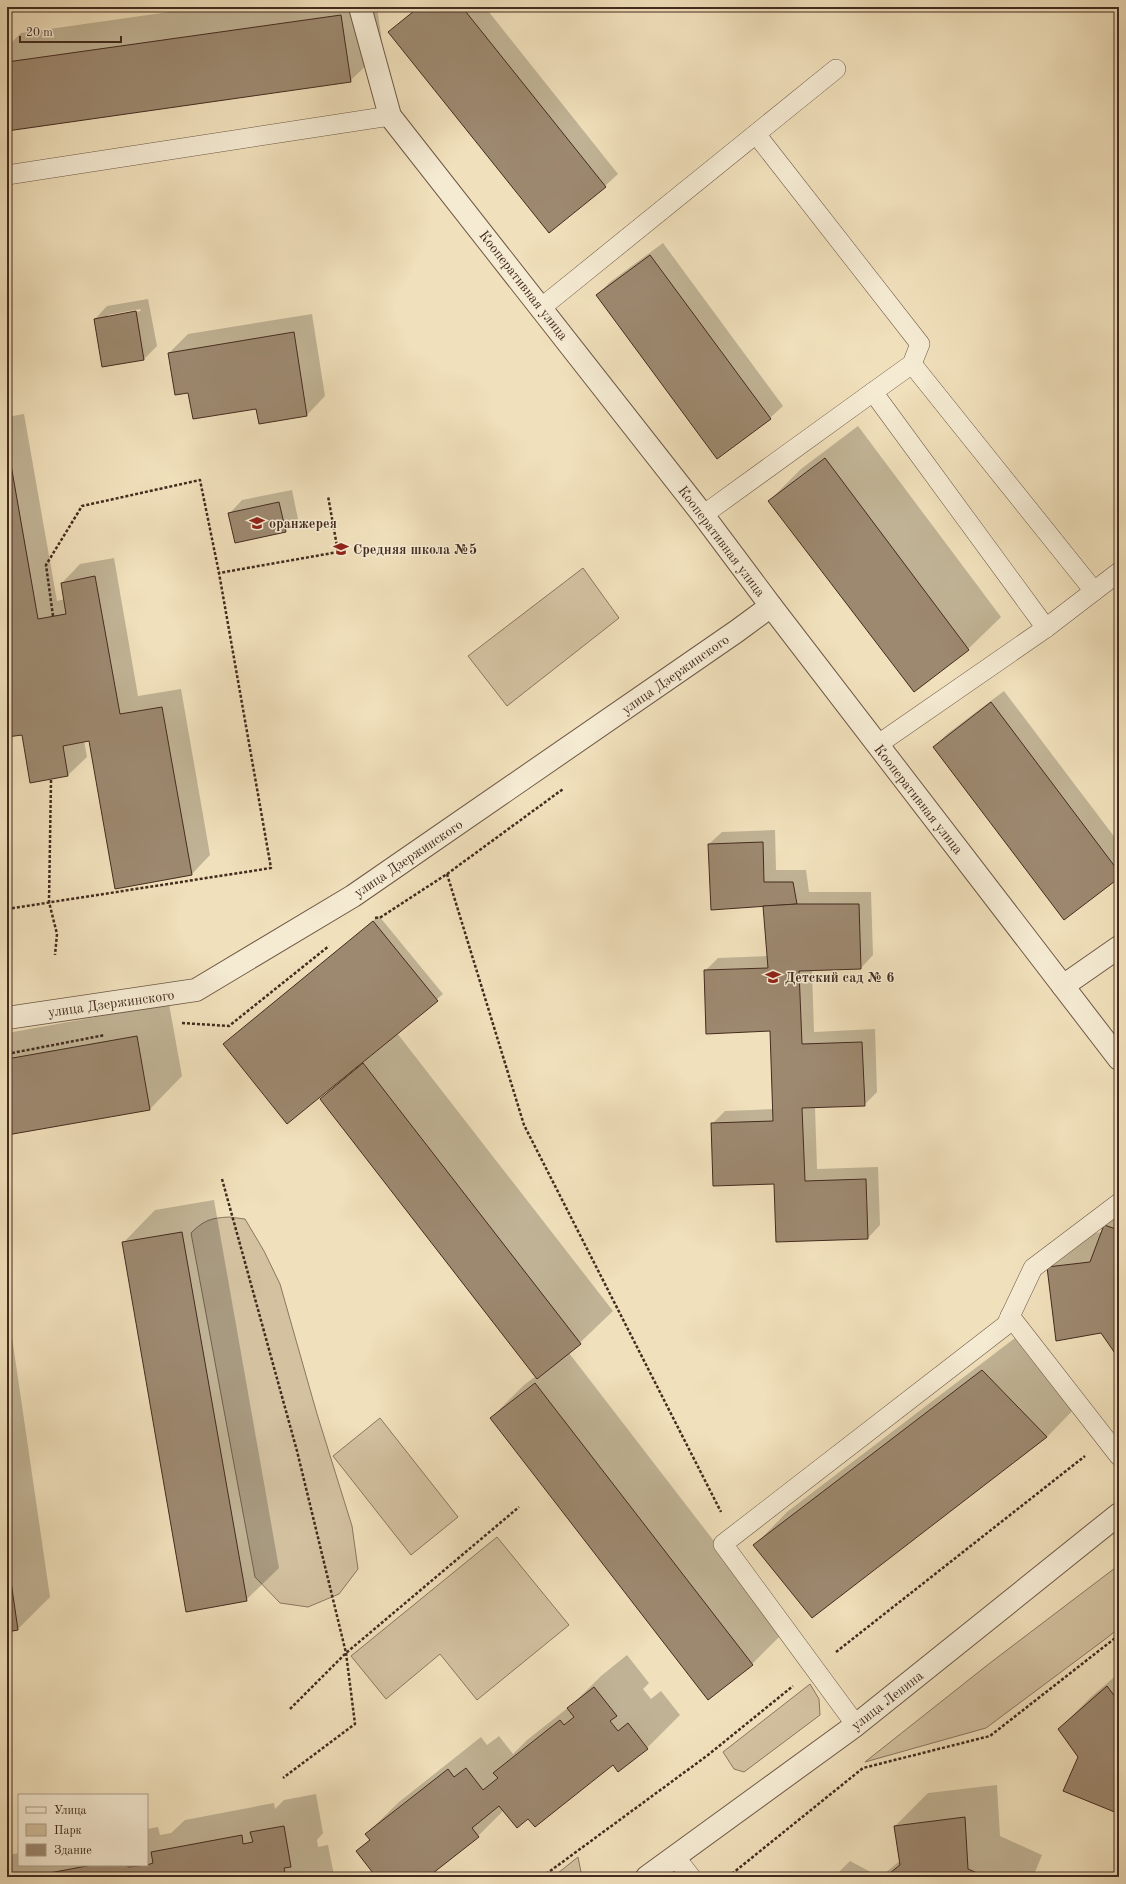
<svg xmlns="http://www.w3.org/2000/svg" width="1126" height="1884" font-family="'Old Standard TT',serif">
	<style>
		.green { fill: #d3c1a0; stroke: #8c7660 }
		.shadow { fill: #0003; fill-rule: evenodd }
		.building { fill: #9d8970; stroke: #442b1f }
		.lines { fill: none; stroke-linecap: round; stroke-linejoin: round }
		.service-casing { stroke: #6f5846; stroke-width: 20 }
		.minor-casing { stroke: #6f5846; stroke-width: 24 }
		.tertiary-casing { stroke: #6f5846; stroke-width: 24 }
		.path { stroke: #442b1f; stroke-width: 2.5; stroke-dasharray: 3 2; stroke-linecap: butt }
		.service { stroke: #f5ebd3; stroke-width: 19 }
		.minor { stroke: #f5ebd3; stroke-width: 22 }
		.tertiary { stroke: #f5ebd3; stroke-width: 22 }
		.labels { text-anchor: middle; stroke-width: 3; stroke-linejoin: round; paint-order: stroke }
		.street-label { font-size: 14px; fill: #442b1f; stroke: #f5ebd3 }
		.poi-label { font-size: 14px; font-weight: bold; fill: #442b1f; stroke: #f5ebd3; text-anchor: start }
	</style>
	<rect width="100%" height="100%" fill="#f0e0bb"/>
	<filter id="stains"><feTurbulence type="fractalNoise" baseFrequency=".005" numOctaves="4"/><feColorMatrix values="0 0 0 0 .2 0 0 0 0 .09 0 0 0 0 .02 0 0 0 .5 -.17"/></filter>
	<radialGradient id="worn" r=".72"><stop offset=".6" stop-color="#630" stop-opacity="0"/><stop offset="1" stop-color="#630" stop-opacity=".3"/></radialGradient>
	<g class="green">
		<path d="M 583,568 L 619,618 L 507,706 L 468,656 Z"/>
		<path d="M 229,1217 L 245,1219 L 264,1251 L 280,1284 L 317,1414 L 352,1526 L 358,1569 L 339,1594 L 308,1607 L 280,1603 L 255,1577 L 191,1233 C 204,1220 211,1218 229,1217 Z"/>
		<path d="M 380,1418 L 458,1517 L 411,1555 L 333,1456 Z"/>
		<path d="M 497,1537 L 569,1625 L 477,1700 L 440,1654 L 386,1699 L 351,1656 Z"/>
		<path d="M 1119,1565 L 1119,1628 L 1108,1637 L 986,1728 L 865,1762 L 990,1663 Z"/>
		<path d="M 810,1684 L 819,1699 L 820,1715 L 744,1772 L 734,1769 L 723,1752 Z"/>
		<path d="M 578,1857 L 582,1877 L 553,1877 Z"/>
	</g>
	<g class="shadow">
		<path d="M 204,7 L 377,7 L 383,49 L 350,81 L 7,130 L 7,47 L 21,33 Z"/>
		<path d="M 418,7 L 485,7 L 618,174 L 605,186 L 389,32 Z"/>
		<path d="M 663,243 L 783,406 L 770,418 L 597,295 L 610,282 Z"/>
		<path d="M 148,299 L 157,346 L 144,359 L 103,366 L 95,319 L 107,306 ZM 140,309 L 141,311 L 108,317 L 108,315 Z"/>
		<path d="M 312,314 L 325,396 L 307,415 L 257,408 L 189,392 L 169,353 L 188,334 Z"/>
		<path d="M 24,414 L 57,601 L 65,599 L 62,583 L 80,564 L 114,558 L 138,696 L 181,689 L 210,855 L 192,874 L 89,740 L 84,741 L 87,757 L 68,775 L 31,782 L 22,734 L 7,736 L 7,417 Z"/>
		<path d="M 858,426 L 1001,617 L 968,649 L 769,501 L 801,469 Z"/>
		<path d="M 292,490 L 298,519 L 285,531 L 230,513 L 242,500 Z"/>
		<path d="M 1004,691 L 1119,843 L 1119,877 L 934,747 L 947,734 Z"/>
		<path d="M 775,830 L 776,870 L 806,870 L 809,892 L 871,892 L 873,955 L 861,968 L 812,970 L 814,1032 L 875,1029 L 877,1092 L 864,1105 L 815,1107 L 817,1169 L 878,1167 L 880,1225 L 868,1238 L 775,1183 L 712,1124 L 725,1111 L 774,1109 L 771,1030 L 705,971 L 718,958 L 768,956 L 764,905 L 709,844 L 722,832 Z"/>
		<path d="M 379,916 L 443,994 L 397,1033 L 613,1311 L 569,1353 L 784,1632 L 752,1664 L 491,1418 L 524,1385 L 536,1376 L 321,1099 L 334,1086 L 231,1038 Z"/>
		<path d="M 169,1004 L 182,1076 L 150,1109 L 7,1134 L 7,1033 Z"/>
		<path d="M 214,1200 L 279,1568 L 246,1600 L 123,1243 L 155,1210 Z"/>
		<path d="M 1119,1212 L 1119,1357 L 1102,1332 L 1048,1267 L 1081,1235 L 1103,1232 L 1105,1226 Z"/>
		<path d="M 7,1303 L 50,1597 L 18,1629 L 7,1631 Z"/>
		<path d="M 1015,1338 L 1079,1404 L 1047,1437 L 813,1616 L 755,1545 L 787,1512 Z"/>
		<path d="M 627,1655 L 649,1683 L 643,1689 L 651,1699 L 661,1691 L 680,1715 L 647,1748 L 613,1764 L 528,1817 L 504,1810 L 478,1836 L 426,1877 L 378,1877 L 357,1851 L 370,1839 L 366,1834 L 399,1802 L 481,1737 L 487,1745 L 499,1736 L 513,1754 L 527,1740 L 574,1703 L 601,1676 Z"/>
		<path d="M 1119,1673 L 1119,1810 L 1117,1812 L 1059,1729 L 1091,1697 Z"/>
		<path d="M 997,1785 L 1000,1836 L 1042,1855 L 1033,1877 L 834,1877 L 850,1861 L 880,1877 L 901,1860 L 895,1826 L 928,1793 Z"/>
		<path d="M 316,1794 L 323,1833 L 317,1840 L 318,1847 L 328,1845 L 334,1875 L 332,1877 L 7,1877 L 7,1855 L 19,1853 L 19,1865 L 147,1865 L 147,1829 L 158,1827 L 160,1835 L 171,1833 L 185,1820 L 274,1803 L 275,1809 L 284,1800 Z"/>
	</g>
	<g class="building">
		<path d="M 419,7 L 462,7 L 606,187 L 549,233 L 388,32 Z"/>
		<path d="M 341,15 L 351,82 L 7,131 L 7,62 Z"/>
		<path d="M 650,255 L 771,419 L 717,459 L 596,295 Z"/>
		<path d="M 136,311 L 144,360 L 102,367 L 94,319 Z"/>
		<path d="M 294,332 L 307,416 L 259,424 L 256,409 L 193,419 L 188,393 L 175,395 L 168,353 Z"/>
		<path d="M 7,442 L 38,619 L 66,614 L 61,583 L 95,576 L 120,714 L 162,707 L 192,875 L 115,889 L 89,741 L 63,746 L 68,776 L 30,783 L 22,735 L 7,737 Z"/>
		<path d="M 825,458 L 969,650 L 914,692 L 768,501 Z"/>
		<path d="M 279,502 L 286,532 L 235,543 L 228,513 Z"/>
		<path d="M 991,702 L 1119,872 L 1119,878 L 1064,920 L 933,747 Z"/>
		<path d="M 763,842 L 764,882 L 793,882 L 797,904 L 711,910 L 708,844 Z"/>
		<path d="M 797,904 L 859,904 L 861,969 L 799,971 L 802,1044 L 862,1042 L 865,1106 L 802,1108 L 805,1181 L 866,1179 L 868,1239 L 776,1242 L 774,1184 L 713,1186 L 711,1123 L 773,1121 L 770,1031 L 706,1034 L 704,970 L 768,968 L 763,906 Z"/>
		<path d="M 373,921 L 438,1001 L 287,1124 L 223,1044 Z"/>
		<path d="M 137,1036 L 150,1110 L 7,1135 L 7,1059 Z"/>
		<path d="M 363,1063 L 581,1344 L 537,1379 L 320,1099 Z"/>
		<path d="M 1104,1225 L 1119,1230 L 1119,1359 L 1101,1333 L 1056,1341 L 1047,1267 L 1090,1262 Z"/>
		<path d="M 182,1232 L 247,1601 L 186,1612 L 122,1242 Z"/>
		<path d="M 982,1370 L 1047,1437 L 812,1618 L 753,1545 Z"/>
		<path d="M 535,1383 L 753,1665 L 708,1700 L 490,1418 Z"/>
		<path d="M 7,1554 L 18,1630 L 7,1632 Z"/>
		<path d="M 1107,1686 L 1119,1702 L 1119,1810 L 1117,1813 L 1063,1791 L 1078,1757 L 1058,1729 Z"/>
		<path d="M 594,1687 L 617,1716 L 610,1721 L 618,1731 L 628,1723 L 648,1749 L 618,1772 L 613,1765 L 535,1827 L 528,1819 L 517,1828 L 499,1806 L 472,1828 L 479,1837 L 428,1877 L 376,1877 L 356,1851 L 370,1840 L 365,1834 L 448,1769 L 454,1777 L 466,1768 L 483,1790 L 498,1778 L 493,1773 L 560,1720 L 564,1725 L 574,1717 L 567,1708 Z"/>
		<path d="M 965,1817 L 968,1869 L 986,1877 L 885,1877 L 900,1865 L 894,1826 Z"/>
		<path d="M 284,1826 L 291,1867 L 284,1868 L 286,1877 L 28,1877 L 92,1865 L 127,1865 L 128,1867 L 147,1865 L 153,1863 L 151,1852 L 242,1835 L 243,1844 L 253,1842 L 250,1832 Z"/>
	</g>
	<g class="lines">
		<g class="service-casing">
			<g id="service">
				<path d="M 756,134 L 920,344 L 912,364 L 873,392"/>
				<path d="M 7,175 L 390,116"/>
				<path d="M 542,307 L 836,69"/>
				<path d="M 912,364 L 1094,591"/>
				<path d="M 703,515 L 873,392 L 1046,628"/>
				<path d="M 877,745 L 1046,628 L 1119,572"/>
				<path d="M 1010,1316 L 1119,1456"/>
				<path d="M 856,1725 L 723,1544 L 1006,1325 L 1033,1268 L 1119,1203"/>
				<path d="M 676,1858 L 691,1877"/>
			</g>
		</g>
		<g class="minor-casing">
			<g id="minor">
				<path d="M 1063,986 L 1119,947"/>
				<path d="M 7,1018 L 196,990 L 353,896 L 737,631 L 771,606"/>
			</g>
		</g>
		<g class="tertiary-casing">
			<g id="tertiary">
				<path d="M 360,7 L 390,116 L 703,515 L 771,606 L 1119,1059"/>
				<path d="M 647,1877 L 856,1725 L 1119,1514"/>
			</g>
		</g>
		<g class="path">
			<path d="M 53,616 L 46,565 L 82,506 L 200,480 L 219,573"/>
			<path d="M 51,780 L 49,902 L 57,934 L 55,955"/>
			<path d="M 447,874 L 524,1125 L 721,1512"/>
			<path d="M 7,909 L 271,868 L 219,573 L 338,552 L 328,496"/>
			<path d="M 375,918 L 381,917 L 447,874 L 563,789"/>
			<path d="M 182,1023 L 229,1026 L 329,946"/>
			<path d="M 7,1054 L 105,1035"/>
			<path d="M 222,1179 L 297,1451 L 346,1653 L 355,1724 L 283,1778"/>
			<path d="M 836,1652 L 1085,1456"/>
			<path d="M 290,1709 L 346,1653 L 519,1507"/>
			<path d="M 542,1877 L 708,1755 L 793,1686"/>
			<path d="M 728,1877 L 863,1768 L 990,1736 L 1119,1635"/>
		</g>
		<use href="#service" class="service"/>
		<use href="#minor" class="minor"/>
		<use href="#tertiary" class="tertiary"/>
	</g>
	<defs>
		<g id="school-bare" transform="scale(1.2)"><path d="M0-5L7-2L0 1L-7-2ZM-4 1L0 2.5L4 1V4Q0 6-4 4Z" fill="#8f2418" stroke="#f5ebd3" stroke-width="2.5" paint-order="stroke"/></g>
	</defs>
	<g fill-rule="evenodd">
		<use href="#school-bare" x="257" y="523"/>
		<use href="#school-bare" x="341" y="549"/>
		<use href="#school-bare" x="773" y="977"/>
	</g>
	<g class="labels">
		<g class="street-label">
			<text transform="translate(524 285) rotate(52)" y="5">Кооперативная улица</text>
			<text transform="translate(722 541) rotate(53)" y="5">Кооперативная улица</text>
			<text transform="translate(675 674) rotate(-35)" y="5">улица Дзержинского</text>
			<text transform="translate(919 799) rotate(52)" y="5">Кооперативная улица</text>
			<text transform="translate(408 858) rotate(-34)" y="5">улица Дзержинского</text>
			<text transform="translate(111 1003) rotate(-8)" y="5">улица Дзержинского</text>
			<text transform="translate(887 1700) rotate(-38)" y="5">улица Ленина</text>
		</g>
		<g class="poi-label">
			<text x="269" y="528">оранжерея</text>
			<text x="353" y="554">Средняя школа №5</text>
			<text x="785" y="982">Детский сад № 6</text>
		</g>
	</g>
	<rect width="1126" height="1884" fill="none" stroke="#f0e0bb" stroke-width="24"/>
	<rect x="8" y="8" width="1110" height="1868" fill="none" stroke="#442b1f" stroke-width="2"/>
	<rect x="12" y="12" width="1102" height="1860" fill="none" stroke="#442b1f"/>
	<rect x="18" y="1794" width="130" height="72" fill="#f5ebd3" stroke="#ae9e8b"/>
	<rect x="26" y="1807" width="20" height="6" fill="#f5ebd3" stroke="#ae9e8b"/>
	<text x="54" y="1814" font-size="12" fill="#442b1f">Улица</text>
	<rect x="26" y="1824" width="20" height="12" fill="#d3c1a0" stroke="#ae9e8b"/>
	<text x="54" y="1834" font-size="12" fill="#442b1f">Парк</text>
	<rect x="26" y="1844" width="20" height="12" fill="#9d8970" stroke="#ae9e8b"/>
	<text x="54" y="1854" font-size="12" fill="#442b1f">Здание</text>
	<path d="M20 36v6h101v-6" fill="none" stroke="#442b1f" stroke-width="2"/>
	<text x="26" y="36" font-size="12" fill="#442b1f" stroke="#f5ebd3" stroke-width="3" paint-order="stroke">20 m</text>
	<rect width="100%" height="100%" filter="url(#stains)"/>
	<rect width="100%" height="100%" fill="url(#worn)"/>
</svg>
